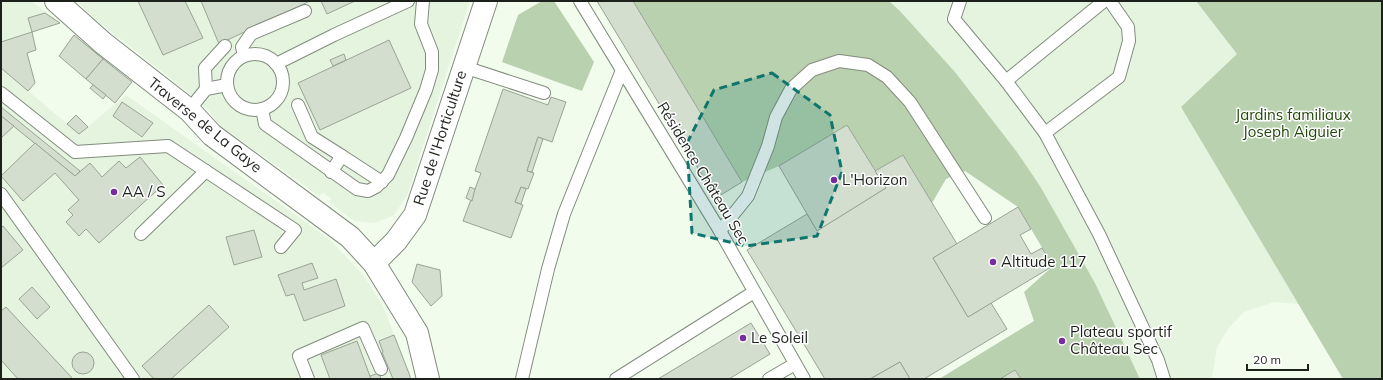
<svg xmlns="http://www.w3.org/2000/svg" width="1383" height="380" font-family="Mulish,sans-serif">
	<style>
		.built { fill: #e5f4de }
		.green { fill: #b9d1ae }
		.building { fill: #d4decf; stroke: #9aa496 }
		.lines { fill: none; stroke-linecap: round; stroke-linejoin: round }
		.service-casing { stroke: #828c7e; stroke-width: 14 }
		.minor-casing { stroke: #828c7e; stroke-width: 24 }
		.service { stroke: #fff; stroke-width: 12 }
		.minor { stroke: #fff; stroke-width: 22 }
		.marked { fill: #0f766e; fill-opacity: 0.2; stroke: #0f766e; stroke-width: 3; stroke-dasharray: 8 5; stroke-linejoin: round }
		.poi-dot { fill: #772da0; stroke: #fff; stroke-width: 1.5 }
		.labels { text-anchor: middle; stroke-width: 3; stroke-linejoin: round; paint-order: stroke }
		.park-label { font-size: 15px; fill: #234809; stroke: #fff }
		.street-label { font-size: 15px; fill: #1d211b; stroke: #fff }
		.poi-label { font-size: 15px; fill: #1d211b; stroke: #fff; text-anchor: start }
	</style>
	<rect width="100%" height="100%" fill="#f2fced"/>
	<g class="built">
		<path d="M 1,1 L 31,1 L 60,23 L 1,42 Z"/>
		<path d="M 77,1 L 470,1 L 407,196 L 393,216 L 374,223 L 354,221 L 329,202 L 331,198 L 323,193 L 319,196 L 219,125 L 210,112 L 184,89 L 96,20 Z"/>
		<path d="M 889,1 L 1196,1 L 1237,54 L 1181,107 L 1298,304 L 1274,302 L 1244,312 L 1228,329 L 1217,347 L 1212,379 L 1140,379 L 1095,283 L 1040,186 L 1017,152 L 955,72 L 900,11 Z"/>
		<path d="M 1,68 L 79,134 L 126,95 L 328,238 L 364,276 L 383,306 L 411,379 L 1,379 Z"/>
	</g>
	<g class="green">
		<path d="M 542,1 L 554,1 L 594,62 L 582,91 L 502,62 L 518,15 Z"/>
		<path d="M 633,1 L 889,1 L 900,11 L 955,72 L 1017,152 L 1040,186 L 1095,283 L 1140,379 L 939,379 L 1034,321 L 1024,292 L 1053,266 L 1018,207 L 965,171 L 946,179 L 932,203 L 903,155 L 875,171 L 779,166 L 742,182 Z"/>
		<path d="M 1196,1 L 1382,1 L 1382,379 L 1343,379 L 1181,107 L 1237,54 Z"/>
	</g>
	<g class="building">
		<path d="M 138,1 L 185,1 L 203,38 L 163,55 Z"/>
		<path d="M 201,1 L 310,1 L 219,44 Z"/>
		<path d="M 321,1 L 355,1 L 327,14 Z"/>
		<path d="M 597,1 L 633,1 L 742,182 L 716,198 Z"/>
		<path d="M 45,13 L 60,23 L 32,32 L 28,18 Z"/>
		<path d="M 32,32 L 36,50 L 27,53 L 35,83 L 28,91 L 1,68 L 1,42 Z"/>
		<path d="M 74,35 L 103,59 L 86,79 L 59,56 Z"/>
		<path d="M 389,40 L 411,88 L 320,130 L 298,83 Z"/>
		<path d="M 344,54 L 346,60 L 333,66 L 330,60 Z"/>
		<path d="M 103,59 L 132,82 L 115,103 L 86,79 Z"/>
		<path d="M 93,85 L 106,95 L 103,99 L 90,88 Z"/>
		<path d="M 503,89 L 548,105 L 551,97 L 566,102 L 552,142 L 538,137 L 527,171 L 534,173 L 528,189 L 521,187 L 515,202 L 523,205 L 511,238 L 463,221 L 481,173 L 475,171 Z"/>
		<path d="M 122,102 L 153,123 L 142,137 L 113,116 Z"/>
		<path d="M 1,107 L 80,171 L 75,176 L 1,116 Z"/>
		<path d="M 76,115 L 88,127 L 79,134 L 67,124 Z"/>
		<path d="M 1,116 L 14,126 L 1,138 Z"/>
		<path d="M 847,125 L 886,188 L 817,231 L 779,166 Z"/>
		<path d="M 538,137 L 543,139 L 532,172 L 527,171 Z"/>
		<path d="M 35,143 L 75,176 L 90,163 L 102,177 L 119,161 L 126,168 L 140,157 L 163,185 L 99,243 L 86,229 L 79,236 L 66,222 L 73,215 L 68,210 L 79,200 L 55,173 L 23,201 L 1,176 Z"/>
		<path d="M 903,155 L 957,244 L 933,258 L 968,317 L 991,303 L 1007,329 L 924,379 L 910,379 L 900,362 L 870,379 L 825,379 L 747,250 L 807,214 L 817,231 L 886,188 L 875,171 Z"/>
		<path d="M 470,187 L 475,189 L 472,201 L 466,198 Z"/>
		<path d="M 521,187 L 526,189 L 521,204 L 515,202 Z"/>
		<path d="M 1018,207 L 1031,229 L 1020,235 L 1031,254 L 1042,248 L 1053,266 L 968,317 L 933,258 Z"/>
		<path d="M 3,226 L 23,250 L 1,268 L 1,228 Z"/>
		<path d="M 254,230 L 262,257 L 234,265 L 226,237 Z"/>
		<path d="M 312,263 L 318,278 L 302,283 L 304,290 L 336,279 L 345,306 L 304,321 L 294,294 L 286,296 L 278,275 Z"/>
		<path d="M 417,264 L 440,270 L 442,296 L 431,306 L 412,282 Z"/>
		<path d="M 32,287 L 50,307 L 37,319 L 19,299 Z"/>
		<path d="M 209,305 L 229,327 L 171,379 L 154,379 L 142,366 Z"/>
		<path d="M 6,307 L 73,379 L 18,379 L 1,360 L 1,311 Z"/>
		<path d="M 751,323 L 770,354 L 729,379 L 658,379 Z"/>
		<path d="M 394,335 L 410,376 L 410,379 L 393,379 L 382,352 L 383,352 L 379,341 Z"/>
		<path d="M 357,341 L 371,379 L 330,379 L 321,355 Z"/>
		<circle cx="83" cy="363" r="11"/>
		<path d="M 900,362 L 910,379 L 870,379 Z"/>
		<path d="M 1015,370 L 1021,379 L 1000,379 Z"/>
		<path d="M 379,373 L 381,379 L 371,379 L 370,376 Z"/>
	</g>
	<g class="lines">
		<g class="service-casing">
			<g id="service">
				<path d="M 580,1 L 720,231 L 804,379"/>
				<path d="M 960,1 L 954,19 L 1006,81 L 1045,133 L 1099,234 L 1158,360 L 1164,379"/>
				<circle cx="255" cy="82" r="28"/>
				<path d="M 244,56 L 242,47 L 251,34 L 305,11"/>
				<path d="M 276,64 L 334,35 L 408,1"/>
				<path d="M 464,67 L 544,93"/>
				<path d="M 1006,81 L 1104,1"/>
				<path d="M 206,89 L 205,68 L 225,46"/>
				<path d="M 1,93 L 75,152 L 168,146 L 295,230 L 281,247"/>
				<path d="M 298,105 L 312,137 L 342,156"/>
				<path d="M 262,109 L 265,124 L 357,189 L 368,191 L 376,187 L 388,175 L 406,138 L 426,90 L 432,70 L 432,52 L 421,24 L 423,1"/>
				<path d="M 189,110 L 206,89 L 227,85"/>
				<path d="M 1045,133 L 1119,77 L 1129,41 L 1128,27 L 1110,1"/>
				<path d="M 331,172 L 342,156 L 382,182"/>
				<path d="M 1,194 L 133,379"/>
				<path d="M 720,231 L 748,196 L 768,146 L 776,117 L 791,89 L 812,70 L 839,61 L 868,65 L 887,77 L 910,102 L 985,218"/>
				<path d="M 141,234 L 206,171"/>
				<path d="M 308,379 L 299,356 L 363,328 L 381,369"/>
				<path d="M 522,379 L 548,269 L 564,214 L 622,70"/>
				<path d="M 616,379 L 754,292"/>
				<path d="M 769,379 L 795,364"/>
			</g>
		</g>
		<g class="minor-casing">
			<g id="minor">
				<path d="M 56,1 L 103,43 L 189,110 L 212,135 L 350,237 L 374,263 L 417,333 L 428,379"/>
				<path d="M 374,263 L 396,241 L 415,215 L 486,1"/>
			</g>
		</g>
		<use href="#service" class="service"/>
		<use href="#minor" class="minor"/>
	</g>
	<path class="marked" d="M 772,73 L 830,115 L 842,172 L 817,236 L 746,246 L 692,233 L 687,143 L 714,90 Z"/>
	<g class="poi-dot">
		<circle cx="834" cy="180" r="4"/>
		<circle cx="114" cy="192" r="4"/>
		<circle cx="993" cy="262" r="4"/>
		<circle cx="743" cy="338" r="4"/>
		<circle cx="1062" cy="341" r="4"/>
	</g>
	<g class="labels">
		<g class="park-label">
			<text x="1293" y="120">Jardins familiaux<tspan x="1293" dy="17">Joseph Aiguier</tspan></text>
		</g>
		<g class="street-label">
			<text transform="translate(205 125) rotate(39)" y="5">Traverse de La Gaye</text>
			<text transform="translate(440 138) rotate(-72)" y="5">Rue de l'Horticulture</text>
			<text transform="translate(703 173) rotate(59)" y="5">Résidence Château Sec</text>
		</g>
		<g class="poi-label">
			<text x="842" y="185">L'Horizon</text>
			<text x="122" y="197">AA / S</text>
			<text x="1001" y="267">Altitude 117</text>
			<text x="1070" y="337">Plateau sportif<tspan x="1070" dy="17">Château Sec</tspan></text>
			<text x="751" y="343">Le Soleil</text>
		</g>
	</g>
	<rect width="1383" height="380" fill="none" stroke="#1d211b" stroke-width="4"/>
	<path d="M1247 364v6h61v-6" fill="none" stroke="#1d211b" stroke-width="2"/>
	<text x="1253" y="364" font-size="12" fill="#1d211b" stroke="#ffffff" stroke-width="3" paint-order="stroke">20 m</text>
</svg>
